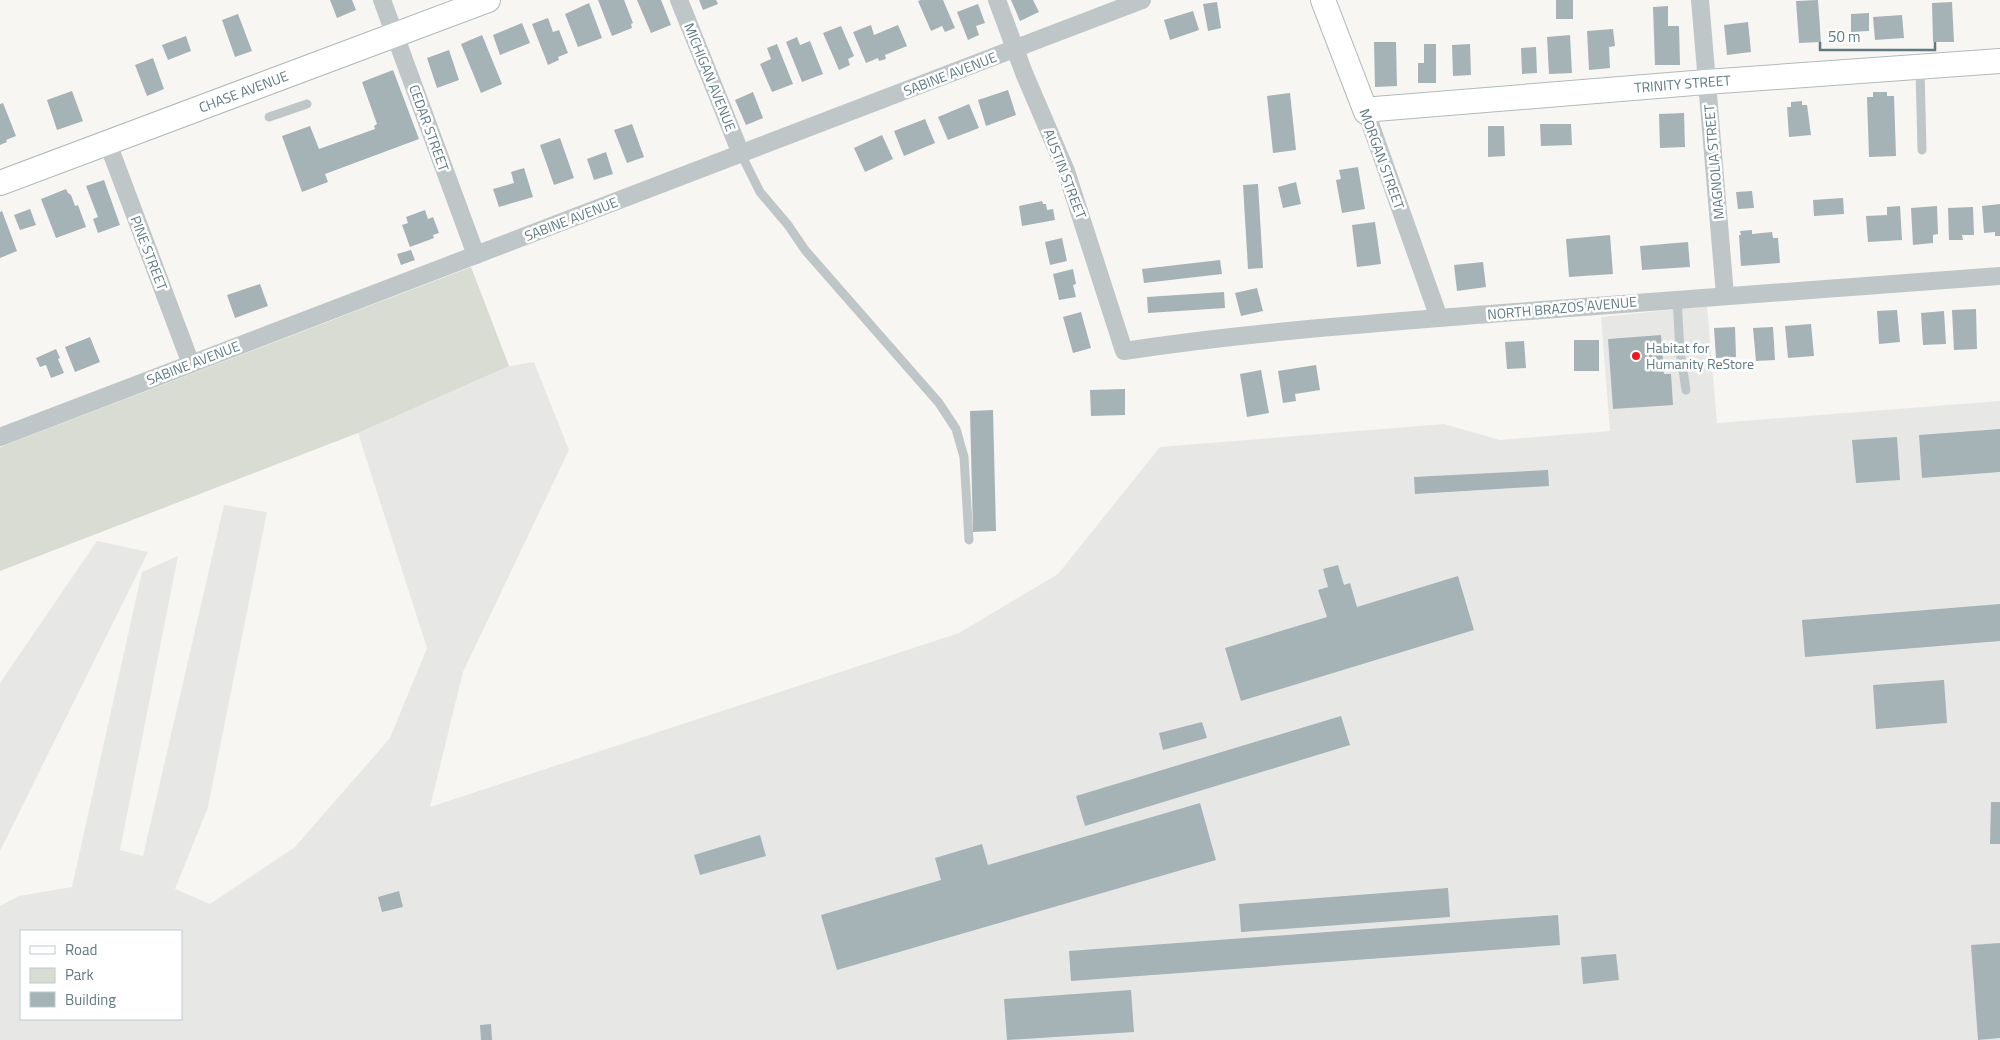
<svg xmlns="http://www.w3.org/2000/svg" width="2000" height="1040" font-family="'Titillium Web',sans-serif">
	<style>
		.built { fill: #e7e8e6; fill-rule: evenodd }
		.green { fill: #d8dcd2 }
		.building { fill: #a5b3b6 }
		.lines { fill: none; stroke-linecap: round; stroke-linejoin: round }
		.secondary-casing { stroke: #b1babd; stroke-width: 26 }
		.lane { stroke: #bfc6c8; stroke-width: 9 }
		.street { stroke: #bfc6c8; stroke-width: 18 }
		.secondary { stroke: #fff; stroke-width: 24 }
		.poi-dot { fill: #f21819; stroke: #fff; stroke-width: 2 }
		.labels { text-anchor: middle; stroke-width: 5; stroke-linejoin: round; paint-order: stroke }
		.street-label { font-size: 14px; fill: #5f7a81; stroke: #fff }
		.poi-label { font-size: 14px; fill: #5f7a81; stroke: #fff; text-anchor: start }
	</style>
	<rect width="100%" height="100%" fill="#f7f6f3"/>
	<g class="built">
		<path d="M 1707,306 L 1717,423 L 2000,401 L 2000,1040 L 0,1040 L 0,906 L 19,896 L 72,887 L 142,572 L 178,556 L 120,850 L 143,856 L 224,505 L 267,512 L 208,807 L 175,889 L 210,904 L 295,847 L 390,738 L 427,648 L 358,433 L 509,366 L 534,362 L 569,450 L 463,672 L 430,807 L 959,633 L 1058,574 L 1160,447 L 1444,424 L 1500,440 L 1610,431 L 1601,317 ZM 21,931 L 181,931 L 181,1019 L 21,1019 Z"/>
		<path d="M 97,541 L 148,552 L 0,851 L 0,683 Z"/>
	</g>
	<path class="green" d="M 471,267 L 509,366 L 358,433 L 0,571 L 0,447 Z"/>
	<g class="building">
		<path d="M 330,0 L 352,0 L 356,10 L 337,18 Z"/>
		<path d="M 598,0 L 624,0 L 633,23 L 631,24 L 632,28 L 612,36 Z"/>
		<path d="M 637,0 L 661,0 L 671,25 L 651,33 Z"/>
		<path d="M 699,0 L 716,0 L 718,4 L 703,10 Z"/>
		<path d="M 921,0 L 943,0 L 955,28 L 945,32 L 942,26 L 931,31 L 918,1 Z"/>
		<path d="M 1011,0 L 1033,0 L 1039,12 L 1020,21 Z"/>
		<rect x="1556" y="0" width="17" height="19"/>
		<path d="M 1818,0 L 1821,42 L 1799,43 L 1796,1 Z"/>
		<path d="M 1217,2 L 1221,28 L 1208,31 L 1203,4 Z"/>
		<path d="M 1952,2 L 1954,42 L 1933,42 L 1932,3 Z"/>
		<path d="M 589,3 L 602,38 L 578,47 L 565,14 Z"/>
		<path d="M 978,4 L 985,23 L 976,26 L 979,35 L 968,40 L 957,12 Z"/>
		<path d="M 1668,6 L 1668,26 L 1679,26 L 1680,65 L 1655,65 L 1653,7 Z"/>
		<path d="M 1193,11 L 1199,30 L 1170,40 L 1164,20 Z"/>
		<path d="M 1869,13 L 1869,31 L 1851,32 L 1851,14 Z"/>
		<path d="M 238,14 L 252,51 L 235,57 L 222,20 Z"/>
		<path d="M 1902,15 L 1904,38 L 1875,40 L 1873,17 Z"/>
		<path d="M 548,18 L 553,32 L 559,30 L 568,53 L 558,57 L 559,60 L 548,65 L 532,24 Z"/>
		<path d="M 1748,22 L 1751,52 L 1727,55 L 1724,25 Z"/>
		<path d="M 522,23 L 530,43 L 500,55 L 493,35 Z"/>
		<path d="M 871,25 L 874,35 L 898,25 L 907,46 L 885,55 L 886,59 L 879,61 L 878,58 L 866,63 L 853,32 Z"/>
		<path d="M 841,26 L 854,56 L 848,59 L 850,65 L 839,70 L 823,33 Z"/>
		<path d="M 1613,29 L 1615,46 L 1609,47 L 1610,68 L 1589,70 L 1587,31 Z"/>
		<path d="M 482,35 L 502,84 L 481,93 L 461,44 Z"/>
		<path d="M 1570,35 L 1572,73 L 1549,74 L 1547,37 Z"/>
		<path d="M 186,36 L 191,51 L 168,60 L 162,45 Z"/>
		<path d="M 797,37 L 800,45 L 810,41 L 823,74 L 802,82 L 786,42 Z"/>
		<path d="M 1374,42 L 1396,42 L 1397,86 L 1375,87 Z"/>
		<path d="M 777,44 L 793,84 L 772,92 L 760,64 L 771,59 L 767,48 Z"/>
		<path d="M 1424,44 L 1436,44 L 1436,83 L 1418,83 L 1418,63 L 1424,63 Z"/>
		<path d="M 1470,44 L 1471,75 L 1453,76 L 1452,45 Z"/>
		<path d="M 1536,47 L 1537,73 L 1522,74 L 1521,48 Z"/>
		<path d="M 449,50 L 459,80 L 437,88 L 427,58 Z"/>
		<path d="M 153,58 L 164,89 L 147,96 L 135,65 Z"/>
		<path d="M 393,70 L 419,139 L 325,174 L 328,182 L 302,192 L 282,136 L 310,126 L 319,149 L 375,129 L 374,126 L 377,124 L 362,82 Z"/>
		<path d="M 1008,90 L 1016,115 L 986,126 L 978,100 Z"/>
		<path d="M 72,91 L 83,121 L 57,130 L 47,100 Z"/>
		<path d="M 753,92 L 763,118 L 746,125 L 735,100 Z"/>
		<path d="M 1873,92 L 1887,92 L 1887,96 L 1894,96 L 1896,156 L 1869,157 L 1867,97 L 1873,97 Z"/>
		<path d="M 1290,93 L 1296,150 L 1273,153 L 1267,96 Z"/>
		<path d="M 1802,101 L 1802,105 L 1807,105 L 1811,135 L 1789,137 L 1787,107 L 1791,107 L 1791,102 Z"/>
		<path d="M 3,103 L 16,136 L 6,140 L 7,142 L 0,145 L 0,104 Z"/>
		<path d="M 969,104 L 979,128 L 948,140 L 938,117 Z"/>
		<path d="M 1684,113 L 1685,147 L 1660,148 L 1659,114 Z"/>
		<path d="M 925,119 L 935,143 L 904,156 L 894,131 Z"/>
		<path d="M 632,124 L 644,157 L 627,163 L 614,130 Z"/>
		<path d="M 1540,124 L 1571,124 L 1572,145 L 1541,146 Z"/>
		<path d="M 1488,126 L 1504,126 L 1505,156 L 1488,157 Z"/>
		<path d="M 882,135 L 893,159 L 865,172 L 854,148 Z"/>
		<path d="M 560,138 L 574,178 L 554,185 L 540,145 Z"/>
		<path d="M 606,152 L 613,174 L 594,180 L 587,159 Z"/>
		<path d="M 1358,167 L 1365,209 L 1342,213 L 1336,180 L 1341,179 L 1339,170 Z"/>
		<path d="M 524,168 L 533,197 L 499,207 L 493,189 L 514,183 L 511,172 Z"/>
		<path d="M 104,180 L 120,225 L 98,233 L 93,219 L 98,217 L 86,186 Z"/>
		<path d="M 1296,182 L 1301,204 L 1283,208 L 1278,187 Z"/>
		<path d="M 1258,184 L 1263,268 L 1248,269 L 1243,185 Z"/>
		<path d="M 66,189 L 68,193 L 71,195 L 75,206 L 78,205 L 86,227 L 56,238 L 41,199 Z"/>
		<path d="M 1752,191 L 1754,208 L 1738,209 L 1736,192 Z"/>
		<path d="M 1843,198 L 1844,214 L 1814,216 L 1813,200 Z"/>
		<path d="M 1042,201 L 1043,204 L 1046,204 L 1047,210 L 1053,209 L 1055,220 L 1022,226 L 1019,206 Z"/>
		<path d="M 2000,204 L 2000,236 L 1995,236 L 1995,232 L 1984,233 L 1982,206 Z"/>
		<path d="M 1900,206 L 1902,240 L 1868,242 L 1866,216 L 1887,215 L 1887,207 Z"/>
		<path d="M 1937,206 L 1938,234 L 1933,235 L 1933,243 L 1913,245 L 1911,208 Z"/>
		<path d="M 1973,207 L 1974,235 L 1962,235 L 1963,240 L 1949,240 L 1948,208 Z"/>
		<path d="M 30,209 L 36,225 L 20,230 L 14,215 Z"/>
		<path d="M 425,210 L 428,219 L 433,217 L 439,233 L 433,235 L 434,238 L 410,247 L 402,225 L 408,223 L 406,217 Z"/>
		<path d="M 2,211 L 17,251 L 0,258 L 0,212 Z"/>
		<path d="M 1375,222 L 1381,264 L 1357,267 L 1352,225 Z"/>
		<path d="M 1752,230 L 1752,234 L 1772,232 L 1773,238 L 1778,238 L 1780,263 L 1741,266 L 1739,235 L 1741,235 L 1740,231 Z"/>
		<path d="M 1610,235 L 1613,274 L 1569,277 L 1566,239 Z"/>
		<path d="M 1062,238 L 1067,261 L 1050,265 L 1045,242 Z"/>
		<path d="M 1688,242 L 1690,267 L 1642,270 L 1640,246 Z"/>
		<path d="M 411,250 L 415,260 L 401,265 L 397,254 Z"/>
		<path d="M 1220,260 L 1222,274 L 1144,283 L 1142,269 Z"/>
		<path d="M 1483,262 L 1486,287 L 1457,291 L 1454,265 Z"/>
		<path d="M 1073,269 L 1076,284 L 1073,285 L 1076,297 L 1059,300 L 1053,274 Z"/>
		<path d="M 260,284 L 268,306 L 235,318 L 227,295 Z"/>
		<path d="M 1257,288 L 1263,311 L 1241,316 L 1235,293 Z"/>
		<path d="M 1224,292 L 1225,308 L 1148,313 L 1147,297 Z"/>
		<path d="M 1976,309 L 1977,349 L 1954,350 L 1952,310 Z"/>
		<path d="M 1897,310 L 1900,342 L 1879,344 L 1877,311 Z"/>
		<path d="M 1944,311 L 1946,344 L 1923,345 L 1921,313 Z"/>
		<path d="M 1081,312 L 1091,348 L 1073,353 L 1063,317 Z"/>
		<path d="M 1811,324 L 1814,356 L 1788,358 L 1785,326 Z"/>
		<path d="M 1735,327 L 1736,357 L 1716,358 L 1714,328 Z"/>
		<path d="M 1773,327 L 1775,360 L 1756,361 L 1753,328 Z"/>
		<path d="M 1661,335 L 1664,374 L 1671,374 L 1673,405 L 1613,409 L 1608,339 Z"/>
		<path d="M 90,337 L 100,362 L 75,372 L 65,347 Z"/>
		<rect x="1574" y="340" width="25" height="31"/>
		<path d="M 1524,341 L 1526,368 L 1507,369 L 1505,342 Z"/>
		<path d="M 56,349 L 60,358 L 58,359 L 64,373 L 51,378 L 46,365 L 40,367 L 36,358 Z"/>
		<path d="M 1316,365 L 1320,390 L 1295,394 L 1296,401 L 1283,403 L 1278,371 Z"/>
		<path d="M 1261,370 L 1269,413 L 1247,417 L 1240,374 Z"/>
		<path d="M 1125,389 L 1125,415 L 1091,416 L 1090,390 Z"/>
		<path d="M 993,410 L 996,531 L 973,532 L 970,411 Z"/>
		<path d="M 2000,429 L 2000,472 L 1922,478 L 1919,435 Z"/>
		<path d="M 1897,437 L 1900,480 L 1856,483 L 1852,440 Z"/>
		<path d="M 1548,470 L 1549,486 L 1415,494 L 1414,477 Z"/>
		<path d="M 1338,565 L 1344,585 L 1350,583 L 1357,607 L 1458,576 L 1474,630 L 1241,701 L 1225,648 L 1327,617 L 1318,590 L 1328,587 L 1323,569 Z"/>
		<path d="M 2000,604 L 2000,641 L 1805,657 L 1802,620 Z"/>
		<path d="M 1944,680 L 1947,723 L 1876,729 L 1873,685 Z"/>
		<path d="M 1341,716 L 1350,745 L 1085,826 L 1076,796 Z"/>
		<path d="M 1202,722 L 1207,738 L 1163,750 L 1159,733 Z"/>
		<path d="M 1991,802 L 2000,802 L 2000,844 L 1990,844 Z"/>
		<path d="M 1200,803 L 1216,860 L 837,970 L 821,915 L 941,880 L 935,858 L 982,844 L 988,865 Z"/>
		<path d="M 760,835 L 766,856 L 700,875 L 694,855 Z"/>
		<path d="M 1448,888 L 1450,917 L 1241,932 L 1239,904 Z"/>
		<path d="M 399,891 L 403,907 L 382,912 L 378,897 Z"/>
		<path d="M 1558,915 L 1560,945 L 1071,981 L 1069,951 Z"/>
		<path d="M 2000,943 L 2000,1038 L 1978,1040 L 1971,945 Z"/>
		<path d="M 1616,954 L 1619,980 L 1583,984 L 1581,957 Z"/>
		<path d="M 1131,990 L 1134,1032 L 1007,1040 L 1004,999 Z"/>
		<path d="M 491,1024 L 492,1040 L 481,1040 L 480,1025 Z"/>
	</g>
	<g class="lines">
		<g class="secondary-casing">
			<g id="secondary">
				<path id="s1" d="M 1323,0 L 1366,112 L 1375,109 L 1706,82 L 2000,61"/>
				<path id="s2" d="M 0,183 L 488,0"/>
			</g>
		</g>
		<g class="lane">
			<path d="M 1920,68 L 1922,150"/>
			<path d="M 269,117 L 307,104"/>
			<path d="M 741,154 L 760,192 L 788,225 L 805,250 L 939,403 L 956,429 L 964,457 L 969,540"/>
			<path d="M 1677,299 L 1680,351 L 1686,390"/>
		</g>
		<g class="street">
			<path d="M 382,0 L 476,255"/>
			<path d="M 679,0 L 741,154"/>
			<path d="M 997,0 L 1024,73 L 1066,171 L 1124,351 C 1250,332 1376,323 1502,313 C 1668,300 1834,288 2000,276"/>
			<path d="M 1700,0 L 1725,295"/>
			<path d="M 1366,112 L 1439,318"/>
			<path d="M 107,141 L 191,364"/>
			<path d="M 0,437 L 1142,0"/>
		</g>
		<use href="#secondary" class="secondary"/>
	</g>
	<circle class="poi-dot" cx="1636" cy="356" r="5"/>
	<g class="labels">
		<g class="street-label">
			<text transform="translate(950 74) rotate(-21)" y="5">SABINE AVENUE</text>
			<text transform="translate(710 77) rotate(68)" y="5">MICHIGAN AVENUE</text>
			<text dy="5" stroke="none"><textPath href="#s1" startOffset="438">TRINITY STREET</textPath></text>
			<text dy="5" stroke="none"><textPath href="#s2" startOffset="260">CHASE AVENUE</textPath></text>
			<text transform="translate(429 128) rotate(70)" y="5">CEDAR STREET</text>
			<text transform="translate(1382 159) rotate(70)" y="5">MORGAN STREET</text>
			<text transform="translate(1714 162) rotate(-95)" y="5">MAGNOLIA STREET</text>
			<text transform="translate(1065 174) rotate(69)" y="5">AUSTIN STREET</text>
			<text transform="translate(571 219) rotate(-21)" y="5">SABINE AVENUE</text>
			<text transform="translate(149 253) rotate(69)" y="5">PINE STREET</text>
			<text transform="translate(1562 308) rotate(-5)" y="5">NORTH BRAZOS AVENUE</text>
			<text transform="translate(193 363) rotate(-21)" y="5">SABINE AVENUE</text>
		</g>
		<g class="poi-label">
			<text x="1646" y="353">Habitat for<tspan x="1646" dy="16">Humanity ReStore</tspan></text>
		</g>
	</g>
	<rect x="20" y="930" width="162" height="90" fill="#ffffff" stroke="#bfcacd"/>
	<rect x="30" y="946" width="25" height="8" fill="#ffffff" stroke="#bfcacd"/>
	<text x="65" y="955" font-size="15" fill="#5f7a81">Road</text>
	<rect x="30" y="968" width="25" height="15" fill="#d8dcd2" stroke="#bfcacd"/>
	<text x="65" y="980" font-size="15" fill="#5f7a81">Park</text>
	<rect x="30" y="992" width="25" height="15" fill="#a5b3b6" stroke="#bfcacd"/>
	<text x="65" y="1005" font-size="15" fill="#5f7a81">Building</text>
	<path d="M1820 42v8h115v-8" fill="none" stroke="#5f7a81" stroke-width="2.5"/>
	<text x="1828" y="42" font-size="15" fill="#5f7a81" stroke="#ffffff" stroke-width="4" paint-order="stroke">50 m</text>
</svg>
